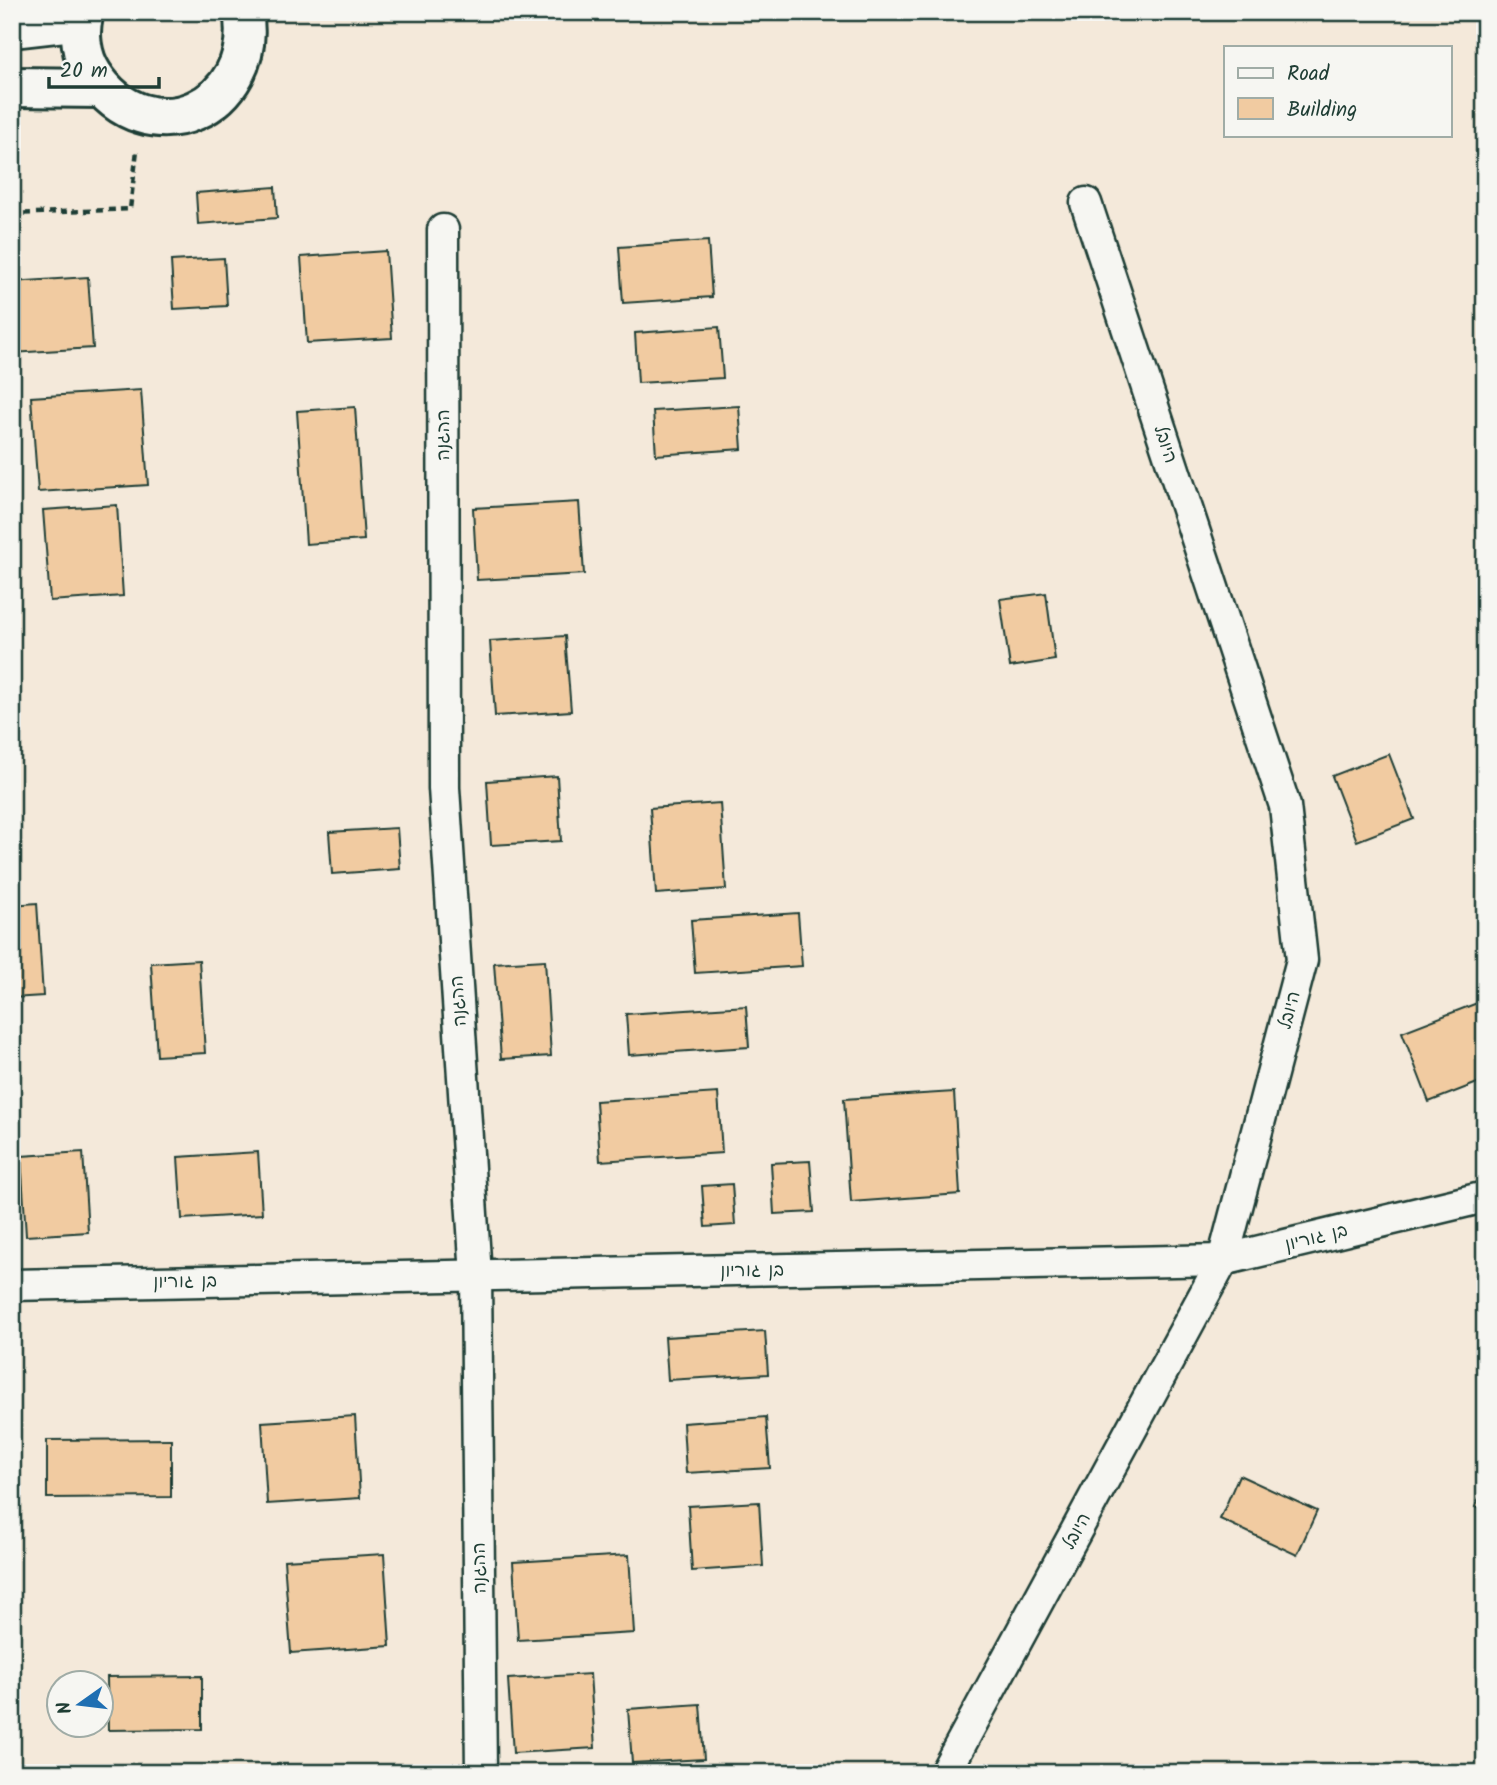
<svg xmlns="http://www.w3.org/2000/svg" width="1497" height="1785" font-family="Kalam,'Playpen Sans Hebrew',sans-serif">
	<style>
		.building { fill: #f1cba1; stroke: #1f3d34; stroke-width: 2 }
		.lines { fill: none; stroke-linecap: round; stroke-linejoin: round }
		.street-casing { stroke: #1f3d34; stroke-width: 35 }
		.secondary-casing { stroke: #1f3d34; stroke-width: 44 }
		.path { stroke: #1f3d34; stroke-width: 4.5; stroke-dasharray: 7 5; stroke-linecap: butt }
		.street { stroke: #f6f6f2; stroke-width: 30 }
		.secondary { stroke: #f6f6f2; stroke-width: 38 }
		.labels { text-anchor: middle; stroke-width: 6; stroke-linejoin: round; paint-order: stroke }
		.street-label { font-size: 18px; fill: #1f3d34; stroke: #f6f6f2 }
	</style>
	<rect width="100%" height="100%" fill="#f4e9da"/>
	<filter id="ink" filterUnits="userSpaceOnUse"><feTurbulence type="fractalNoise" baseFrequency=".0143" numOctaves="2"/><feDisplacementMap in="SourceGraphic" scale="14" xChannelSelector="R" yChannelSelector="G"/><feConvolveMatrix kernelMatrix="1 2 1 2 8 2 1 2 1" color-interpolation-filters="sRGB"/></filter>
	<g filter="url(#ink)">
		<g class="building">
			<path d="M 275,187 L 277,218 L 198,224 L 196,193 Z"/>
			<path d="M 708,241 L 712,297 L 623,303 L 619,247 Z"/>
			<path d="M 386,251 L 392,338 L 307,343 L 301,257 Z"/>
			<path d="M 224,258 L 227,306 L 174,309 L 171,261 Z"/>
			<path d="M 88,277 L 93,348 L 12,353 L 12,282 Z"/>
			<path d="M 719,327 L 723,378 L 638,383 L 635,333 Z"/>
			<path d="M 141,390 L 148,485 L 38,492 L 31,397 Z"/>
			<path d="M 739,406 L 742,449 L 656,455 L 653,411 Z"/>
			<path d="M 355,407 L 364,540 L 306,544 L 297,411 Z"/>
			<path d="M 579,502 L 584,574 L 477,580 L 473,508 Z"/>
			<path d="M 117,505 L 123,596 L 50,601 L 43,510 Z"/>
			<path d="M 1046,593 L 1055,660 L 1010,667 L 1000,599 Z"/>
			<path d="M 565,636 L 571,711 L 495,716 L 490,641 Z"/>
			<path d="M 1389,754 L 1414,819 L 1357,841 L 1332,776 Z"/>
			<path d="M 557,776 L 561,841 L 491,845 L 487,781 Z"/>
			<path d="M 720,803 L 726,889 L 656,894 L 650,808 Z"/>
			<path d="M 397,828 L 400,869 L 332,874 L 329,832 Z"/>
			<path d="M 37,903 L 43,996 L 12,998 L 12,905 Z"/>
			<path d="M 798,913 L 802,966 L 695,973 L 691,920 Z"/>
			<path d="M 199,960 L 205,1053 L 157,1056 L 151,963 Z"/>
			<path d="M 545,960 L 551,1056 L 501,1059 L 494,963 Z"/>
			<path d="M 1485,1000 L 1485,1080 L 1429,1102 L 1402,1032 Z"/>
			<path d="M 746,1006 L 749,1047 L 629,1055 L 626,1014 Z"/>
			<path d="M 954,1092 L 960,1194 L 851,1202 L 844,1099 Z"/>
			<path d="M 718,1093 L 722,1153 L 600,1161 L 596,1101 Z"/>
			<path d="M 83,1152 L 88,1232 L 26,1236 L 21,1156 Z"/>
			<path d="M 258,1152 L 262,1214 L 182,1219 L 178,1157 Z"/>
			<path d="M 810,1161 L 814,1212 L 774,1214 L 771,1163 Z"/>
			<path d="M 732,1184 L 735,1225 L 705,1227 L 702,1186 Z"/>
			<path d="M 765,1331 L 768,1374 L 668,1380 L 665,1337 Z"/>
			<path d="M 355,1416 L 360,1498 L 267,1504 L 262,1422 Z"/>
			<path d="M 766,1417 L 770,1468 L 686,1473 L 683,1423 Z"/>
			<path d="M 171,1439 L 171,1497 L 47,1498 L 47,1440 Z"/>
			<path d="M 1239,1475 L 1317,1511 L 1297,1555 L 1220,1519 Z"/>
			<path d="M 1485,1485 L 1485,1512 L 1475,1507 Z"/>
			<path d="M 759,1502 L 763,1566 L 692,1571 L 688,1506 Z"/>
			<path d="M 384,1554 L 390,1646 L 291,1653 L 284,1560 Z"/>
			<path d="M 629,1555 L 634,1633 L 518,1640 L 513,1562 Z"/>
			<path d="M 590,1674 L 595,1748 L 513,1753 L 508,1679 Z"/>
			<path d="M 202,1676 L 202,1729 L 108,1730 L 107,1677 Z"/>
			<path d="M 700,1704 L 704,1759 L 632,1763 L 628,1709 Z"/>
		</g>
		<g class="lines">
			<g class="street-casing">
				<g id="street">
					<path d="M 443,230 L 444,788 L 476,1275 L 481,1773"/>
					<path d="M 12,1285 L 1223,1260 L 1485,1197"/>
					<path d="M 945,1773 L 1223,1260 L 1302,960 L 1285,806 L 1086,203"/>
				</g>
			</g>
			<g class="secondary-casing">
				<g id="secondary">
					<path d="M 84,12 C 78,32 81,57 93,75 C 147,158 260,108 243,12"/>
					<path d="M 12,28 L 82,20"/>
					<path d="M 12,87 L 101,88"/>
				</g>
			</g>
			<path class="path" d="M 12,214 L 130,209 L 137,150"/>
			<use href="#street" class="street"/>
			<use href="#secondary" class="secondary"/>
		</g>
	</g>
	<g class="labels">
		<g class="street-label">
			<text transform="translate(443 435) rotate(-90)" y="6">ההגנה</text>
			<text transform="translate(1166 444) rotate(72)" y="6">היובל</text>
			<text transform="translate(458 1001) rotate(-94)" y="6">ההגנה</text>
			<text transform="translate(1289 1010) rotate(-75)" y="6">היובל</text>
			<text transform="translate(1316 1237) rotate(-14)" y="6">בן גוריון</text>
			<text transform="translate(752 1270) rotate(-1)" y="6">בן גוריון</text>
			<text transform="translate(185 1281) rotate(-1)" y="6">בן גוריון</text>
			<text transform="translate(1076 1531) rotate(-61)" y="6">היובל</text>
			<text transform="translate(479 1568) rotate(-91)" y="6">ההגנה</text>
		</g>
	</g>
	<rect width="1497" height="1785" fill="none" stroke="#f6f6f2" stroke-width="42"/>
	<rect x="21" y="21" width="1455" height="1743" fill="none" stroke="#1f3d34" stroke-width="2.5" filter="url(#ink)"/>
	<rect x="1224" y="46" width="228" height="91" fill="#f6f6f2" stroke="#a0aca6" stroke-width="2"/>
	<rect x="1238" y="68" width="35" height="10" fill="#f6f6f2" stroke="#a0aca6" stroke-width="2"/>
	<text x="1287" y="80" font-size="21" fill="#1f3d34">Road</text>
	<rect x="1238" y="98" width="35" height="21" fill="#f1cba1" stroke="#a0aca6" stroke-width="2"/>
	<text x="1287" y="116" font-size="21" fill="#1f3d34">Building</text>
	<g transform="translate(80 1704) rotate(256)"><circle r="33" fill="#f6f6f2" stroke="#a0aca6" stroke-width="2"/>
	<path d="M0-5L12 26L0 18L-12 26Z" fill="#1f6fb2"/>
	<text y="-10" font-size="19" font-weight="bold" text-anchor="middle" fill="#1f3d34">N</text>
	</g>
	<path d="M49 77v10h110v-10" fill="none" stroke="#1f3d34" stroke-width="3.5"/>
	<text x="60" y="77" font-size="21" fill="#1f3d34" stroke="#f6f6f2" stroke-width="5" paint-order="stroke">20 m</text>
</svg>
